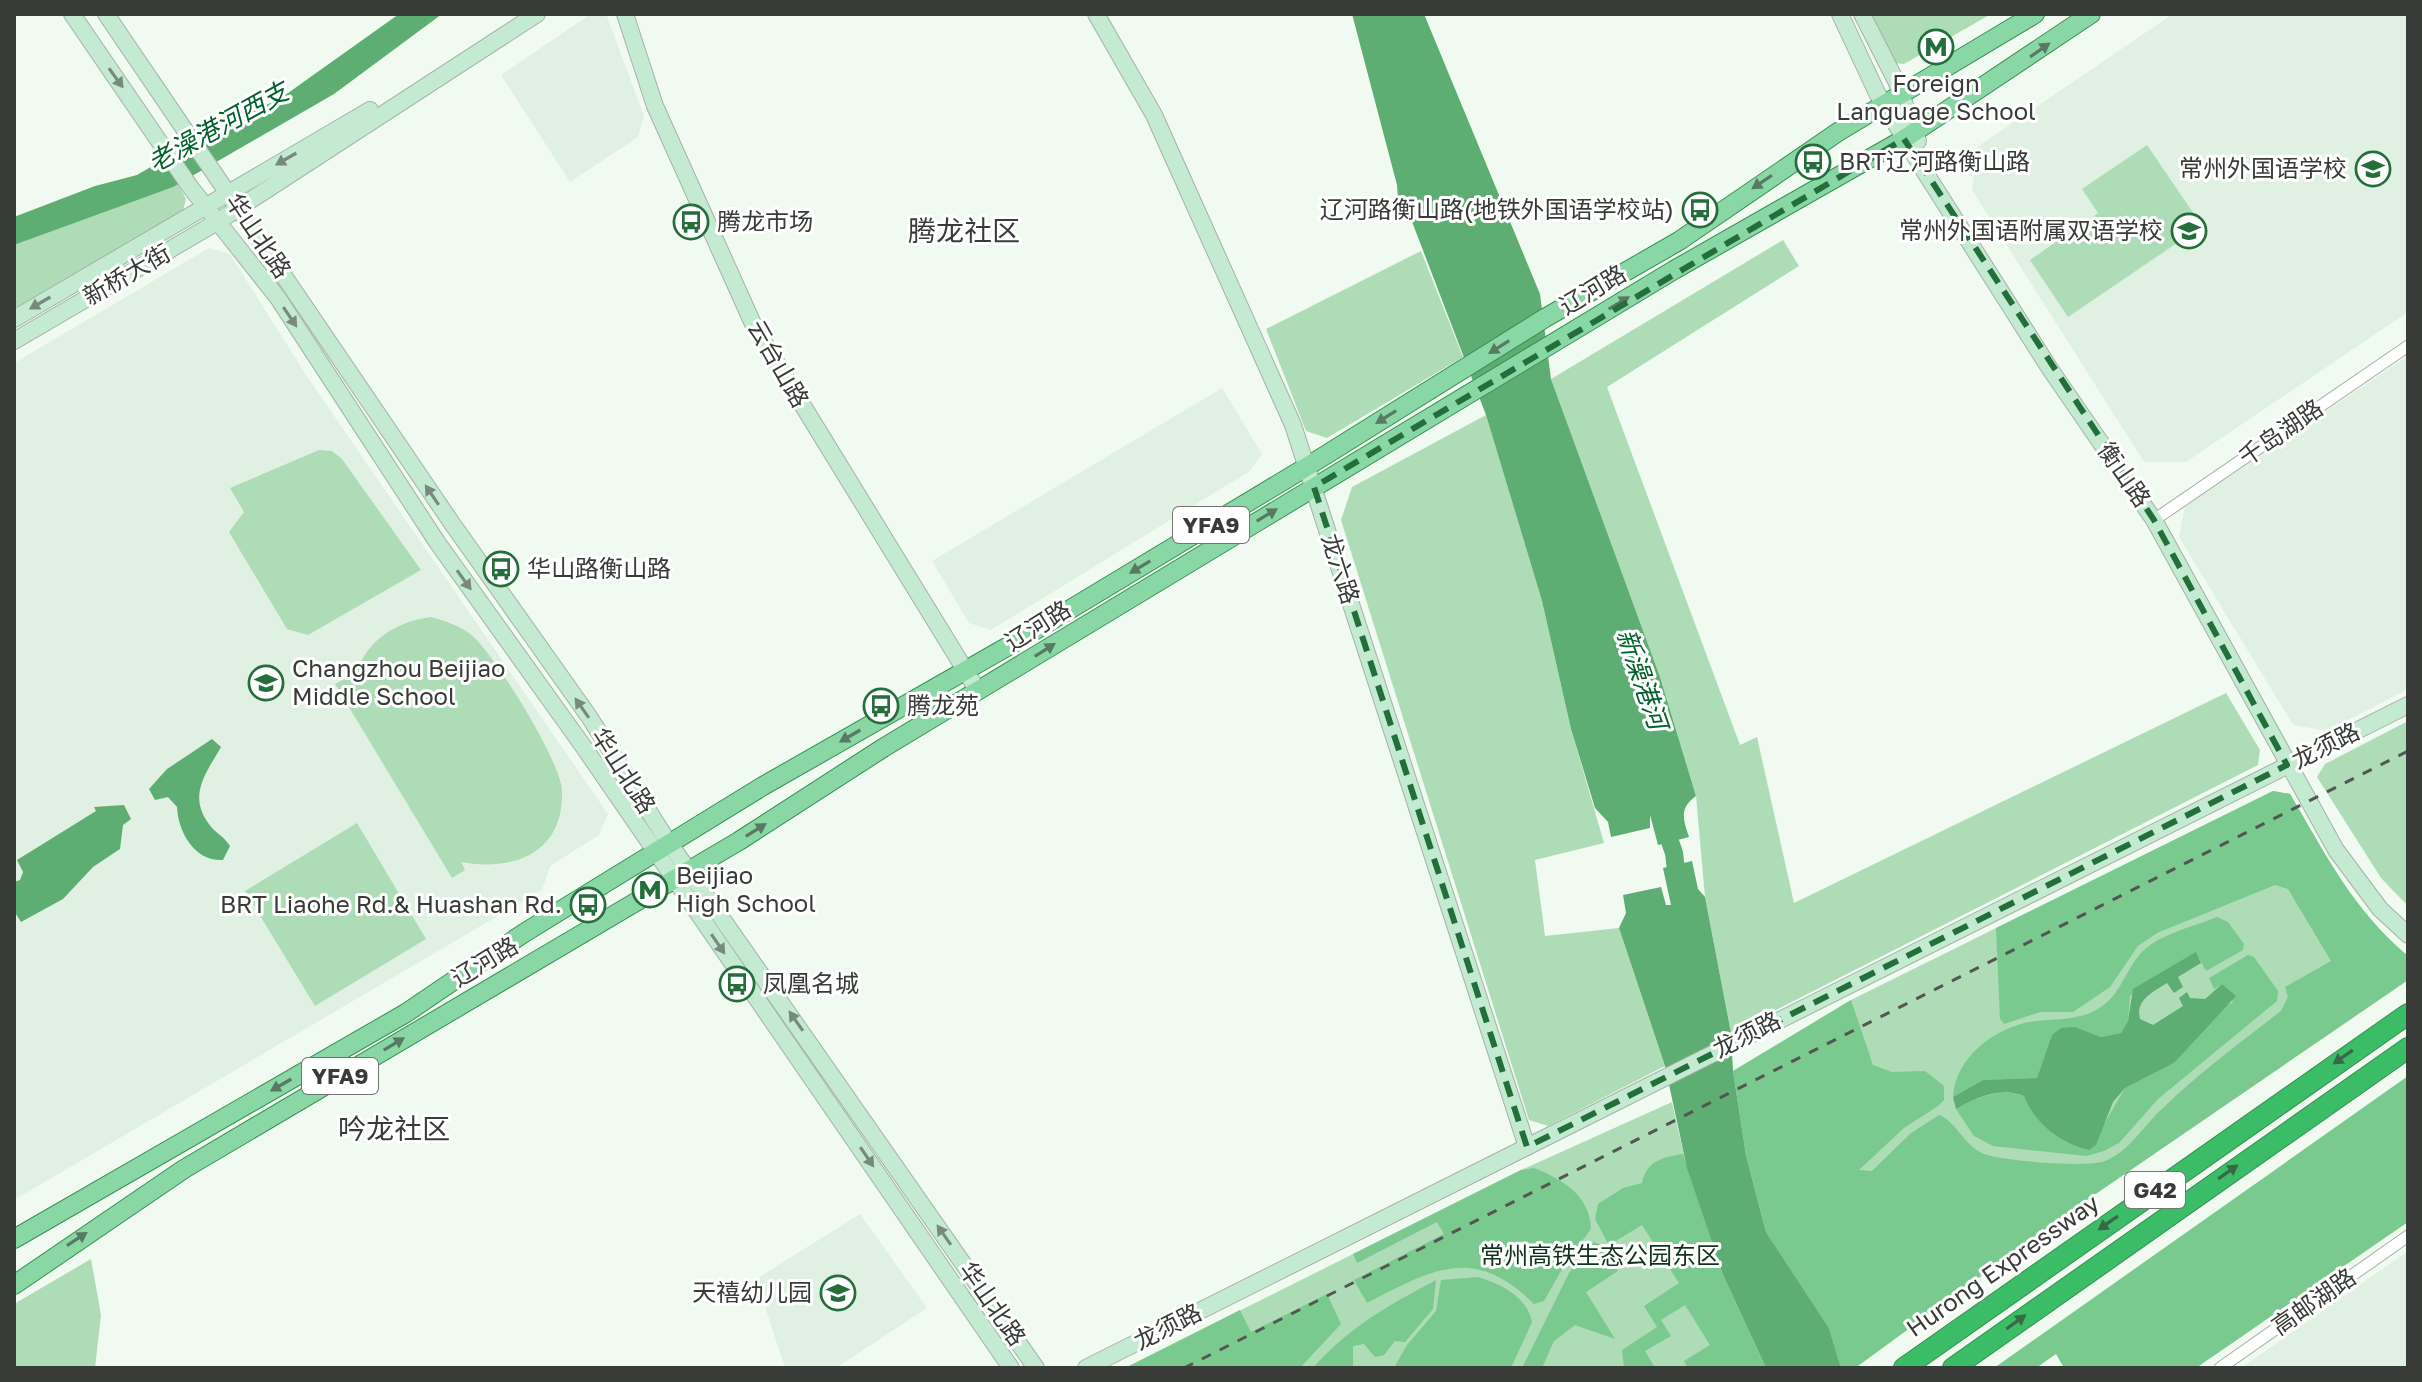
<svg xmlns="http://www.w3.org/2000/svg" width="2422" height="1382" font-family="'Golos Text','Noto Sans SC',sans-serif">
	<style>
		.built { fill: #e0f0e3 }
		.green { fill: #aedcb7 }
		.forest { fill: #7ac98e }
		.water { fill: #5ead73 }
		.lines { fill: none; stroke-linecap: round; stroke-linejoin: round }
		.river { stroke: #5ead73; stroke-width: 18 }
		.street-casing { stroke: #a6b0a8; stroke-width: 13 }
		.secondary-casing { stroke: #a6b0a8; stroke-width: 18 }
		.primary-casing { stroke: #3a8f57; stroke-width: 20 }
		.highway-casing { stroke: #3a8f57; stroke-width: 22 }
		.street { stroke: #fff; stroke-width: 11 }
		.secondary { stroke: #c4ebd1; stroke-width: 16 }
		.primary { stroke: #89d7a4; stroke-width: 18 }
		.highway { stroke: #3bbc67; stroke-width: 20 }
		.rail { stroke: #535754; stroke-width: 3; stroke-dasharray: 10 10; stroke-linecap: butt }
		.oneway { fill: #587963 }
		.oneway2 { fill: #778a7d }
		.oneway3 { fill: #396848 }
		.marked { fill: none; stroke: #246e3c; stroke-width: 6; stroke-dasharray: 16 10; stroke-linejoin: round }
		.labels { text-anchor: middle; stroke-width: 6; stroke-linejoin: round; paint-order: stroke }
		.shield { fill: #fff; stroke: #747674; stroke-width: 2 }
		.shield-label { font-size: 22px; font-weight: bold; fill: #383b38 }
		.poi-label { font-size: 24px; fill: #383b38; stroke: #fff; text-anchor: start }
		.street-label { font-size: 24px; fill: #383b38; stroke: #fff }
		.park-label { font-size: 24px; fill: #11331b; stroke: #fff }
		.water-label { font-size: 26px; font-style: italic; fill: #00612b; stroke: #fff }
		.quarter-label { font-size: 28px; fill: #383b38; stroke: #fff }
	</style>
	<rect width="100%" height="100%" fill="#f0faf1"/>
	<g class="built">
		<path d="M 591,14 L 606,14 L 644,116 L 638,137 L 570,182 L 501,75 Z"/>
		<path d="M 2173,14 L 2408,14 L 2408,312 L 2186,462 L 2144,462 L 1972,190 L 1977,147 Z"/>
		<path d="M 209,248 L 230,254 L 306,375 L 608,814 L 599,835 L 550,866 L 542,890 L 14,1200 L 14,363 Z"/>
		<path d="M 2408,356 L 2408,689 L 2327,731 L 2293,725 L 2179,537 L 2185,506 Z"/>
		<path d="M 1222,388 L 1262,454 L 1250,471 L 991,630 L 969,623 L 932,561 Z"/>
		<path d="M 860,1214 L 927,1308 L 836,1368 L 785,1368 L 756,1279 Z"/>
		<path d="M 2408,1251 L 2408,1368 L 2241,1368 Z"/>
	</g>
	<g class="green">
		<path d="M 1869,14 L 1991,14 L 1904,64 L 1896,63 Z"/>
		<path d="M 2147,145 L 2202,226 L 2068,317 L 2030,260 L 2098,213 L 2082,189 Z"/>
		<path d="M 178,184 L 186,199 L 183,211 L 14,309 L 14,245 Z"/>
		<path d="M 1783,240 L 1799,266 L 1607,387 L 1740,745 L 1757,737 L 1794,903 L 2226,693 L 2260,750 L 2258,765 L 1731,1033 L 1705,897 L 1696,796 L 1660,677 L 1551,379 Z"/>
		<path d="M 1421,251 L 1463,357 L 1327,438 L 1306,431 L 1266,329 Z"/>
		<path d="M 1486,415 L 1542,601 L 1571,729 L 1604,843 L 1535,860 L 1545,936 L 1619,928 L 1665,1066 L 1548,1126 L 1529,1120 L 1341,520 L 1352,487 Z"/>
		<path d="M 319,450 L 332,451 L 342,459 L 421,570 L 308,635 L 287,629 L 229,532 L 244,512 L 230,488 Z"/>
		<path d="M 431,617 C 445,621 458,625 470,634 C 493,651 562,763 562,791 C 564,853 514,872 461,862 L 465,870 L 452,878 L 335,684 L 350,676 L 353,681 C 365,642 391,623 431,617 Z"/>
		<path d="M 2408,721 L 2408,906 L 2381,878 L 2317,777 L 2325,764 Z"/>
		<path d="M 2273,791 L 2290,794 C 2326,855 2353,910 2408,956 L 2408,980 L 2062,1217 L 1855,1368 L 1841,1368 L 1829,1328 L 1766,1232 L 1733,1071 L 1851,1000 Z"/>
		<path d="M 357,823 L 426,939 L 315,1006 L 245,891 Z"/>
		<path d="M 1672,1102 C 1691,1193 1720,1287 1766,1368 L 1125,1368 L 1521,1170 Z"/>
		<path d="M 91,1259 L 101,1315 L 95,1368 L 14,1368 L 14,1304 Z"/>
	</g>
	<g class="forest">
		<path d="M 2273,791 L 2290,794 C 2326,855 2353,910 2408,956 L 2408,980 L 2062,1217 L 1855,1368 L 1841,1368 L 1829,1328 L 1766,1232 L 1746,1155 L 1733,1071 L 1851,1000 L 1873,1065 L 1892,1072 L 1925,1071 L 1944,1086 L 1944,1100 L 1938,1106 L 1904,1128 L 1859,1170 L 1872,1171 L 1911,1133 L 1939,1115 C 1957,1122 1964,1146 1984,1154 C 2002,1161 2089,1168 2105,1161 C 2130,1151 2143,1126 2163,1108 C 2199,1073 2241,1042 2281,1011 L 2288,997 L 2285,987 L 2331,961 L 2288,889 L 2275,885 L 2157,933 L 2138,946 L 2110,987 L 2073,1012 L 2040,1012 L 2004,1024 L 2000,1019 L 1996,928 Z"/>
		<path d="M 2217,917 L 2228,922 L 2244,944 L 2243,950 L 2206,971 L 2196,953 L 2130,996 L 2128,1021 L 2121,1033 L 2101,1037 L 2075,1027 L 2052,1035 L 2037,1078 L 1983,1080 L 1953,1097 C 1955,1057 1996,1026 2036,1021 C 2062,1018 2083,1021 2105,1004 C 2121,991 2127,969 2140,954 C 2158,934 2193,927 2217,917 Z"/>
		<path d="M 2248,955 L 2254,957 L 2278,991 L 2277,1001 L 2158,1099 L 2119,1143 L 2104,1151 L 2086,1156 L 1993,1146 L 1974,1136 L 1956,1109 C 1976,1098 2001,1087 2024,1096 C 2035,1123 2060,1144 2089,1150 L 2125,1088 L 2174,1063 L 2218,1011 L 2233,1002 L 2222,984 L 2214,989 L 2209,978 Z"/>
		<path d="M 2408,1076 L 2408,1222 L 2196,1368 L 2064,1368 L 2056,1354 L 2036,1368 L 1994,1368 Z"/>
		<path d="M 1683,1154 L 1723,1275 L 1766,1368 L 1688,1368 L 1684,1361 L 1710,1345 L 1685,1305 L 1661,1320 L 1671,1336 L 1645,1351 L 1655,1368 L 1624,1368 L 1622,1350 L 1657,1327 L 1644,1306 L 1679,1283 L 1642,1225 L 1609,1245 L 1595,1219 L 1598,1204 L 1623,1188 L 1642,1183 C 1646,1161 1663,1157 1683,1154 Z"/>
		<path d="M 1534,1168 C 1562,1179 1590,1195 1591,1229 L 1565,1264 L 1544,1301 L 1534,1304 C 1474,1244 1433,1269 1367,1303 L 1354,1280 L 1444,1234 L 1437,1222 L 1357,1263 L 1353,1254 L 1521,1170 Z"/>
		<path d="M 1594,1242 L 1602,1245 L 1618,1271 L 1586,1292 L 1615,1339 L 1575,1325 L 1554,1341 L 1542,1368 L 1522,1368 L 1569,1273 Z"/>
		<path d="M 1478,1277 C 1500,1284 1527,1296 1532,1322 L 1511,1368 L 1394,1368 L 1407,1345 L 1436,1311 L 1441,1280 Z"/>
		<path d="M 1436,1280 L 1433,1309 L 1405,1342 L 1395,1341 L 1384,1355 L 1375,1357 L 1364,1344 L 1353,1346 L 1353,1368 L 1313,1368 C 1349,1327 1389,1305 1436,1280 Z"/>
		<path d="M 1327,1294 L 1341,1324 L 1300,1368 L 1125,1368 L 1240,1310 L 1251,1332 Z"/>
	</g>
	<g class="water">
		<path d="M 399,14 L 442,14 L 334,94 L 173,187 L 14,245 L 14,217 L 95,186 L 137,175 L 219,127 L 281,98 Z"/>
		<path d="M 1352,14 L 1424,14 L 1540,294 L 1551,379 L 1660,677 L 1696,796 C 1679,808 1683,819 1689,837 L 1658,845 L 1650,815 L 1650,828 L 1611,837 L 1608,822 L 1595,808 L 1571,729 L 1542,601 L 1486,415 L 1411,219 L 1399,213 L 1397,185 Z"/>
		<path d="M 212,739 L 221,747 C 205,775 186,797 212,828 C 218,834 225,838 230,846 L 223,860 C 195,862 178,832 177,807 L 168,797 L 155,800 L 149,789 L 167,769 Z"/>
		<path d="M 124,805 L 131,819 L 123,825 L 120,849 L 93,867 L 63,899 L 21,922 L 14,911 L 14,882 L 20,880 L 23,872 L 17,860 L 96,811 L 94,807 Z"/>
		<path d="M 1692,861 L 1698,889 L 1705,897 L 1731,1033 L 1733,1071 L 1746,1155 L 1766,1232 L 1829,1328 L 1841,1368 L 1766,1368 L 1723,1275 L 1687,1168 L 1665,1066 L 1619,928 L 1626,913 L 1623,895 L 1661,887 L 1666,905 L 1671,905 L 1663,868 Z"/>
		<path d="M 2196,952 L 2201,963 L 2178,977 L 2183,987 L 2174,993 L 2167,983 C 2153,992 2135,1000 2140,1019 L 2153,1025 L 2183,1006 L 2179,998 L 2187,992 L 2190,998 L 2205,999 L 2222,984 L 2236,996 L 2174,1063 L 2125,1088 L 2113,1102 L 2096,1145 L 2089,1150 C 2061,1144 2034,1123 2024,1096 C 2001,1086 1975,1098 1956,1109 L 1953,1097 L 1983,1080 L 2037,1078 L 2052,1035 L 2061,1028 L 2075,1027 L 2101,1037 L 2121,1033 L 2128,1021 L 2133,989 Z"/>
	</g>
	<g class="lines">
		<path class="river" d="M 1662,819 L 1674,853 L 1678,887"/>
		<g class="street-casing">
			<g id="street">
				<path d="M 2154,520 L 2408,346"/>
				<path d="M 2220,1368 L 2408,1236"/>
			</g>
		</g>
		<g class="secondary-casing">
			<g id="secondary">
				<path d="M 72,14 L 191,188 L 278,298 L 437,542 L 583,746 L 1011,1368"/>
				<path d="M 106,14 L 451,522 L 590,718 L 665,837 L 1036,1368"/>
				<path d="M 625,14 L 655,106 L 754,326 L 978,691"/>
				<path d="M 1096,14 L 1154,115 L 1293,425 L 1527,1147"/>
				<path d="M 1840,14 L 1877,93 L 1923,169 L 2050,369 L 2154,520 L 2336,850 L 2380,909 L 2408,935"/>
				<path d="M 1862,14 L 1897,83 L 1918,141"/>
				<path d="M 14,319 L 370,110"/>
				<path d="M 14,341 L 217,222 L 537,14"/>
				<path d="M 1086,1368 L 2408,705"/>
			</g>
		</g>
		<g class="primary-casing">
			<g id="primary">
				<path d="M 14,1239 L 406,1013 L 524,933 L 763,786 L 1019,640 L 1308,466 L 1545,318 L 1679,241 L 1838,132 L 2035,14"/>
				<path d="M 14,1285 L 184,1169 L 739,841 L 883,748 L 1674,270 L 1904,139 L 2091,14"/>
			</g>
		</g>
		<g class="highway-casing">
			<g id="highway">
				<path d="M 1904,1368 L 2408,1014"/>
				<path d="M 1953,1368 L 2408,1048"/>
			</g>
		</g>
		<use href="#street" class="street"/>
		<use href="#secondary" class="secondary"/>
		<use href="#primary" class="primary"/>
		<use href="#highway" class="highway"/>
		<path class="rail" d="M 1184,1368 L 2408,751"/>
	</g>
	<defs><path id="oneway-solid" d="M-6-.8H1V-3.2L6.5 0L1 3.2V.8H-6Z" transform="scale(2)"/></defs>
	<g class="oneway">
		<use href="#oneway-solid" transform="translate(2040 50) rotate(-35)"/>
		<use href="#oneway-solid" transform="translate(1762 182) rotate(146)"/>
		<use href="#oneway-solid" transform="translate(1619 303) rotate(-31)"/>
		<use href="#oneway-solid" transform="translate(1499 347) rotate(148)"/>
		<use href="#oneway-solid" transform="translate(1386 417) rotate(148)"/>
		<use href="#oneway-solid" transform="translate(1267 515) rotate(-31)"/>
		<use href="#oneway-solid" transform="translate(1140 567) rotate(149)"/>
		<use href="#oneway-solid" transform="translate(1045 650) rotate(-32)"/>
		<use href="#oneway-solid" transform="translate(850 736) rotate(150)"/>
		<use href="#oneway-solid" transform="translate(756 830) rotate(-32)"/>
		<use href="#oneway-solid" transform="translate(394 1044) rotate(-31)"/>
		<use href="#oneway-solid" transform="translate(281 1085) rotate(150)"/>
		<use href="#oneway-solid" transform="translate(77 1239) rotate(-33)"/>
	</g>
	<g class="oneway2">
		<use href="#oneway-solid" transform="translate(116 78) rotate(54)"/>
		<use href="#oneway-solid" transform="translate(286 159) rotate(150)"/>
		<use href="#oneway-solid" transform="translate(40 303) rotate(150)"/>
		<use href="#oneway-solid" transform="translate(290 317) rotate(56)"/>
		<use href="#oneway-solid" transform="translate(432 495) rotate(-124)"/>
		<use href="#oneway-solid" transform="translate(464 580) rotate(54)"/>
		<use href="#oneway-solid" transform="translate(582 708) rotate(-125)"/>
		<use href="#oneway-solid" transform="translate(718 944) rotate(56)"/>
		<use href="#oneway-solid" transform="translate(796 1021) rotate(-125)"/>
		<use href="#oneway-solid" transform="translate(867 1157) rotate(56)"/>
		<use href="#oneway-solid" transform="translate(944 1235) rotate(-125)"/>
	</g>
	<g class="oneway3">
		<use href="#oneway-solid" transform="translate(2343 1057) rotate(145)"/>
		<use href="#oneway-solid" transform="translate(2228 1172) rotate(-35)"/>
		<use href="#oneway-solid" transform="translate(2108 1223) rotate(145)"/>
		<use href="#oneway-solid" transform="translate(2016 1322) rotate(-36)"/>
	</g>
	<path class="marked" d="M 1904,139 L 2154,520 L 2287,765 L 1527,1147 L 1314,487 Z"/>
	<defs>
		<g id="metro-ring" transform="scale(1.8)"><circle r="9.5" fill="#fff" stroke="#246e3c" stroke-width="1.5"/><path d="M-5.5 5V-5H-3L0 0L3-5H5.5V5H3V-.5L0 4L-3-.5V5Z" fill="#246e3c"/></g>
		<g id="bus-ring" transform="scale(1.8)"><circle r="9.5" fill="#fff" stroke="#246e3c" stroke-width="1.5"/><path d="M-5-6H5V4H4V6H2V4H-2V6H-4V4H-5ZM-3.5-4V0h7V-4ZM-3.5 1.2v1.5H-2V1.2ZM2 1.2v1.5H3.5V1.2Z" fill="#246e3c"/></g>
		<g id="school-ring" transform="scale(1.8)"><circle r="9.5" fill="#fff" stroke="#246e3c" stroke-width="1.5"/><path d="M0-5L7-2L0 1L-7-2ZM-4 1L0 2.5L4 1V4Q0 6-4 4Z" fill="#246e3c"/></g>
	</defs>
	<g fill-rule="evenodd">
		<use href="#metro-ring" x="1936" y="47"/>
		<use href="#bus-ring" x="1813" y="162"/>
		<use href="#school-ring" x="2373" y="169"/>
		<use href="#bus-ring" x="1700" y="210"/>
		<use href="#bus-ring" x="691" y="222"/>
		<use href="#school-ring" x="2189" y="231"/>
		<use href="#bus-ring" x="501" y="569"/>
		<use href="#school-ring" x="266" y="683"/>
		<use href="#bus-ring" x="881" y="706"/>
		<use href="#metro-ring" x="650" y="890"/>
		<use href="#bus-ring" x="588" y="905"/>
		<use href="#bus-ring" x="737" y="984"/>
		<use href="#school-ring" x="838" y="1293"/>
	</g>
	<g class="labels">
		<g class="shield">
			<rect x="1173" y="507" width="76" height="36" rx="6"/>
			<rect x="302" y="1058" width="76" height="36" rx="6"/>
			<rect x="2125" y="1172" width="60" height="36" rx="6"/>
		</g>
		<g class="shield-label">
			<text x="1211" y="533">YFA9</text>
			<text x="340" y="1084">YFA9</text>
			<text x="2155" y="1198">G42</text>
		</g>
		<g class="poi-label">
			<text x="1936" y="92" text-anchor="middle">Foreign<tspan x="1936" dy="28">Language School</tspan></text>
			<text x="1839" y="170">BRT辽河路衡山路</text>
			<text x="2347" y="177" text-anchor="end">常州外国语学校</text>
			<text x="1674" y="218" text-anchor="end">辽河路衡山路(地铁外国语学校站)</text>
			<text x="717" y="230">腾龙市场</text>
			<text x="2163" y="239" text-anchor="end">常州外国语附属双语学校</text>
			<text x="527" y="577">华山路衡山路</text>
			<text x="292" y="677">Changzhou Beijiao<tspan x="292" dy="28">Middle School</tspan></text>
			<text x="907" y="714">腾龙苑</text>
			<text x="676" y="884">Beijiao<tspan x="676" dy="28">High School</tspan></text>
			<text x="562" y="913" text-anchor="end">BRT Liaohe Rd.&amp; Huashan Rd.</text>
			<text x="763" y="992">凤凰名城</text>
			<text x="812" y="1301" text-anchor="end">天禧幼儿园</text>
		</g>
		<g class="street-label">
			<text transform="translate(258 236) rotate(56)" y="8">华山北路</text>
			<text transform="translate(127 275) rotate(-30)" y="8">新桥大街</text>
			<text transform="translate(1593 290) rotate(-31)" y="8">辽河路</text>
			<text transform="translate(778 364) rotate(60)" y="8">云台山路</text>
			<text transform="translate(2281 433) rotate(-35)" y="8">千岛湖路</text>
			<text transform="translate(2124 475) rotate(55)" y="8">衡山路</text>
			<text transform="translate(1340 569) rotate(72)" y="8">龙六路</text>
			<text transform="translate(1038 626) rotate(-32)" y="8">辽河路</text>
			<text transform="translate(2326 746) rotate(-27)" y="8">龙须路</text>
			<text transform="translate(623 771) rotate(57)" y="8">华山北路</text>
			<text transform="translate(485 962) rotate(-31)" y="8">辽河路</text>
			<text transform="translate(1747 1035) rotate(-27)" y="8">龙须路</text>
			<text transform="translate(2003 1266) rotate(-35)" y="8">Hurong Expressway</text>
			<text transform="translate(2314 1302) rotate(-35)" y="8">高邮湖路</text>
			<text transform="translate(992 1304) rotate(55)" y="8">华山北路</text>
			<text transform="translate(1168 1327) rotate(-27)" y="8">龙须路</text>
		</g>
		<g class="park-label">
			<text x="1600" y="1264">常州高铁生态公园东区</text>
		</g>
		<g class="water-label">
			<text transform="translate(218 127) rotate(-29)" y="9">老澡港河西支</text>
			<text transform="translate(1642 679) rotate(71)" y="9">新澡港河</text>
		</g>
		<g class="quarter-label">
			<text x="964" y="241">腾龙社区</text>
			<text x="394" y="1139">吟龙社区</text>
		</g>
	</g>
	<rect width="2422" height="1382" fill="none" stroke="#383b38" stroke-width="32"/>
</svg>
